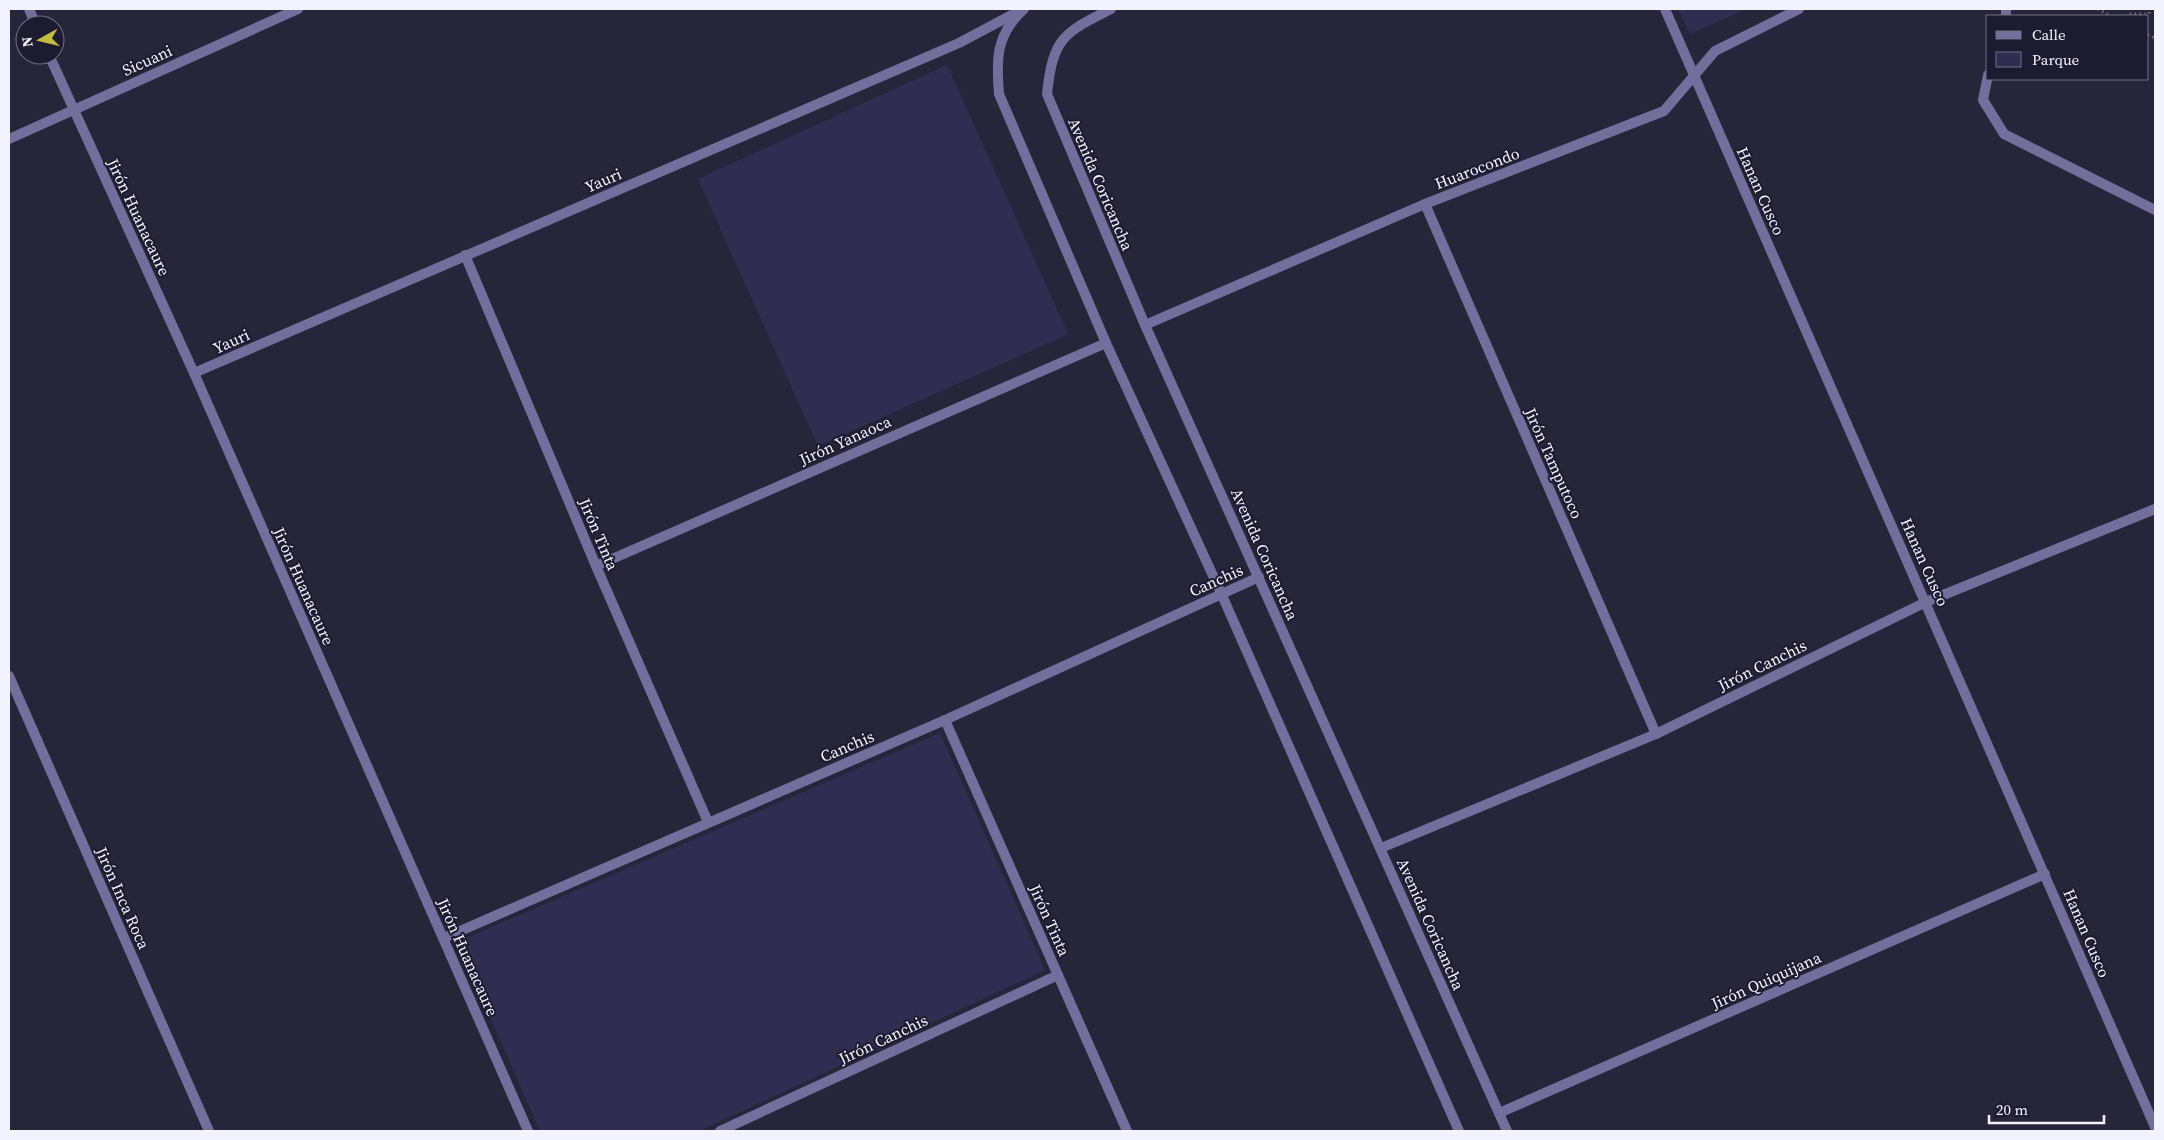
<svg xmlns="http://www.w3.org/2000/svg" width="2164" height="1140" font-family="'Source Serif 4',serif">
	<style>
		.green { fill: #312d51 }
		.lines { fill: none; stroke-linecap: round; stroke-linejoin: round }
		.path { stroke: #8c8c9c; stroke-width: 3; stroke-dasharray: 1 4; stroke-linecap: butt }
		.minor { stroke: #726f9c; stroke-width: 10 }
		.tertiary { stroke: #726f9c; stroke-width: 10 }
		.labels { text-anchor: middle; stroke-width: 4; stroke-linejoin: round; paint-order: stroke }
		.street-label { font-size: 16px; fill: #f3f3ff; stroke: #1d1b30 }
	</style>
	<rect width="100%" height="100%" fill="#26253a"/>
	<g class="green">
		<path d="M 1678,9 L 1746,9 L 1690,34 Z"/>
		<path d="M 947,65 L 1068,334 L 818,446 L 698,179 Z"/>
		<path d="M 940,733 L 1045,970 L 699,1131 L 540,1131 L 457,942 Z"/>
	</g>
	<g class="lines">
		<g class="path">
			<path d="M 2098,9 L 2111,16"/>
			<path d="M 2126,16 L 2127,14 L 2149,14 L 2150,9"/>
			<path d="M 2148,35 L 2155,38"/>
		</g>
		<g class="minor">
			<path d="M 29,9 L 36,25"/>
			<path d="M 1665,9 L 2155,1127"/>
			<path d="M 2006,9 L 2006,16"/>
			<path d="M 49,55 L 194,373 L 528,1131"/>
			<path d="M 1988,75 L 1983,100 L 2004,134 L 2155,210"/>
			<path d="M 9,139 L 298,9"/>
			<path d="M 1425,204 L 1656,734"/>
			<path d="M 465,255 L 596,566 L 708,822"/>
			<path d="M 1145,325 L 1425,204 L 1664,111 L 1715,51 L 1799,9"/>
			<path d="M 194,373 L 959,43 L 1021,10"/>
			<path d="M 596,566 L 1106,343"/>
			<path d="M 9,676 L 209,1131"/>
			<path d="M 945,720 L 1127,1131"/>
			<path d="M 1381,848 L 1656,734 L 1926,602 L 2155,509"/>
			<path d="M 444,938 L 945,720 L 1259,577"/>
			<path d="M 1499,1113 L 2045,874"/>
			<path d="M 720,1131 L 1058,975"/>
		</g>
		<g class="tertiary">
			<path d="M 1024,9 C 996,34 996,59 999,94 L 1106,343 L 1221,593 L 1459,1131"/>
			<path d="M 1111,9 C 1063,33 1053,38 1047,94 L 1145,325 L 1507,1131"/>
		</g>
	</g>
	<g class="labels">
		<g class="street-label">
			<text transform="translate(147 60) rotate(-24)" y="6">Sicuani</text>
			<text transform="translate(1477 168) rotate(-21)" y="6">Huarocondo</text>
			<text transform="translate(603 180) rotate(-23)" y="6">Yauri</text>
			<text transform="translate(1101 184) rotate(67)" y="6">Avenida Coricancha</text>
			<text transform="translate(1761 191) rotate(66)" y="6">Hanan Cusco</text>
			<text transform="translate(139 217) rotate(65)" y="6">Jirón Huanacaure</text>
			<text transform="translate(231 341) rotate(-24)" y="6">Yauri</text>
			<text transform="translate(845 440) rotate(-24)" y="6">Jirón Yanaoca</text>
			<text transform="translate(1554 463) rotate(66)" y="6">Jirón Tamputoco</text>
			<text transform="translate(599 534) rotate(67)" y="6">Jirón Tinta</text>
			<text transform="translate(1265 554) rotate(66)" y="6">Avenida Coricancha</text>
			<text transform="translate(1925 562) rotate(66)" y="6">Hanan Cusco</text>
			<text transform="translate(1216 580) rotate(-24)" y="6">Canchis</text>
			<text transform="translate(304 586) rotate(66)" y="6">Jirón Huanacaure</text>
			<text transform="translate(1762 665) rotate(-26)" y="6">Jirón Canchis</text>
			<text transform="translate(847 746) rotate(-23)" y="6">Canchis</text>
			<text transform="translate(123 898) rotate(66)" y="6">Jirón Inca Roca</text>
			<text transform="translate(1050 920) rotate(66)" y="6">Jirón Tinta</text>
			<text transform="translate(1431 924) rotate(66)" y="6">Avenida Coricancha</text>
			<text transform="translate(2087 933) rotate(67)" y="6">Hanan Cusco</text>
			<text transform="translate(468 957) rotate(66)" y="6">Jirón Huanacaure</text>
			<text transform="translate(1766 980) rotate(-24)" y="6">Jirón Quiquijana</text>
			<text transform="translate(883 1039) rotate(-25)" y="6">Jirón Canchis</text>
		</g>
	</g>
	<rect width="2164" height="1140" fill="none" stroke="#f3f3ff" stroke-width="20"/>
	<rect x="1986" y="15" width="162" height="65" fill="#1d1b30" stroke="#737183"/>
	<rect x="1996" y="31" width="25" height="8" fill="#726f9c" stroke="#737183"/>
	<text x="2032" y="40" font-size="15" fill="#f3f3ff">Calle</text>
	<rect x="1996" y="52" width="25" height="15" fill="#312d51" stroke="#737183"/>
	<text x="2032" y="65" font-size="15" fill="#f3f3ff">Parque</text>
	<g transform="translate(40 40) rotate(262)"><circle r="24" fill="#1d1b30" stroke="#737183"/>
	<path d="M0-4L9 19L0 12L-9 19Z" fill="#c2bd3f"/>
	<text y="-8" font-size="14" font-weight="bold" text-anchor="middle" fill="#f3f3ff">N</text>
	</g>
	<path d="M1989 1115v8h115v-8" fill="none" stroke="#f3f3ff" stroke-width="2.5"/>
	<text x="1996" y="1115" font-size="15" fill="#f3f3ff" stroke="#1d1b30" stroke-width="4" paint-order="stroke">20 m</text>
</svg>
